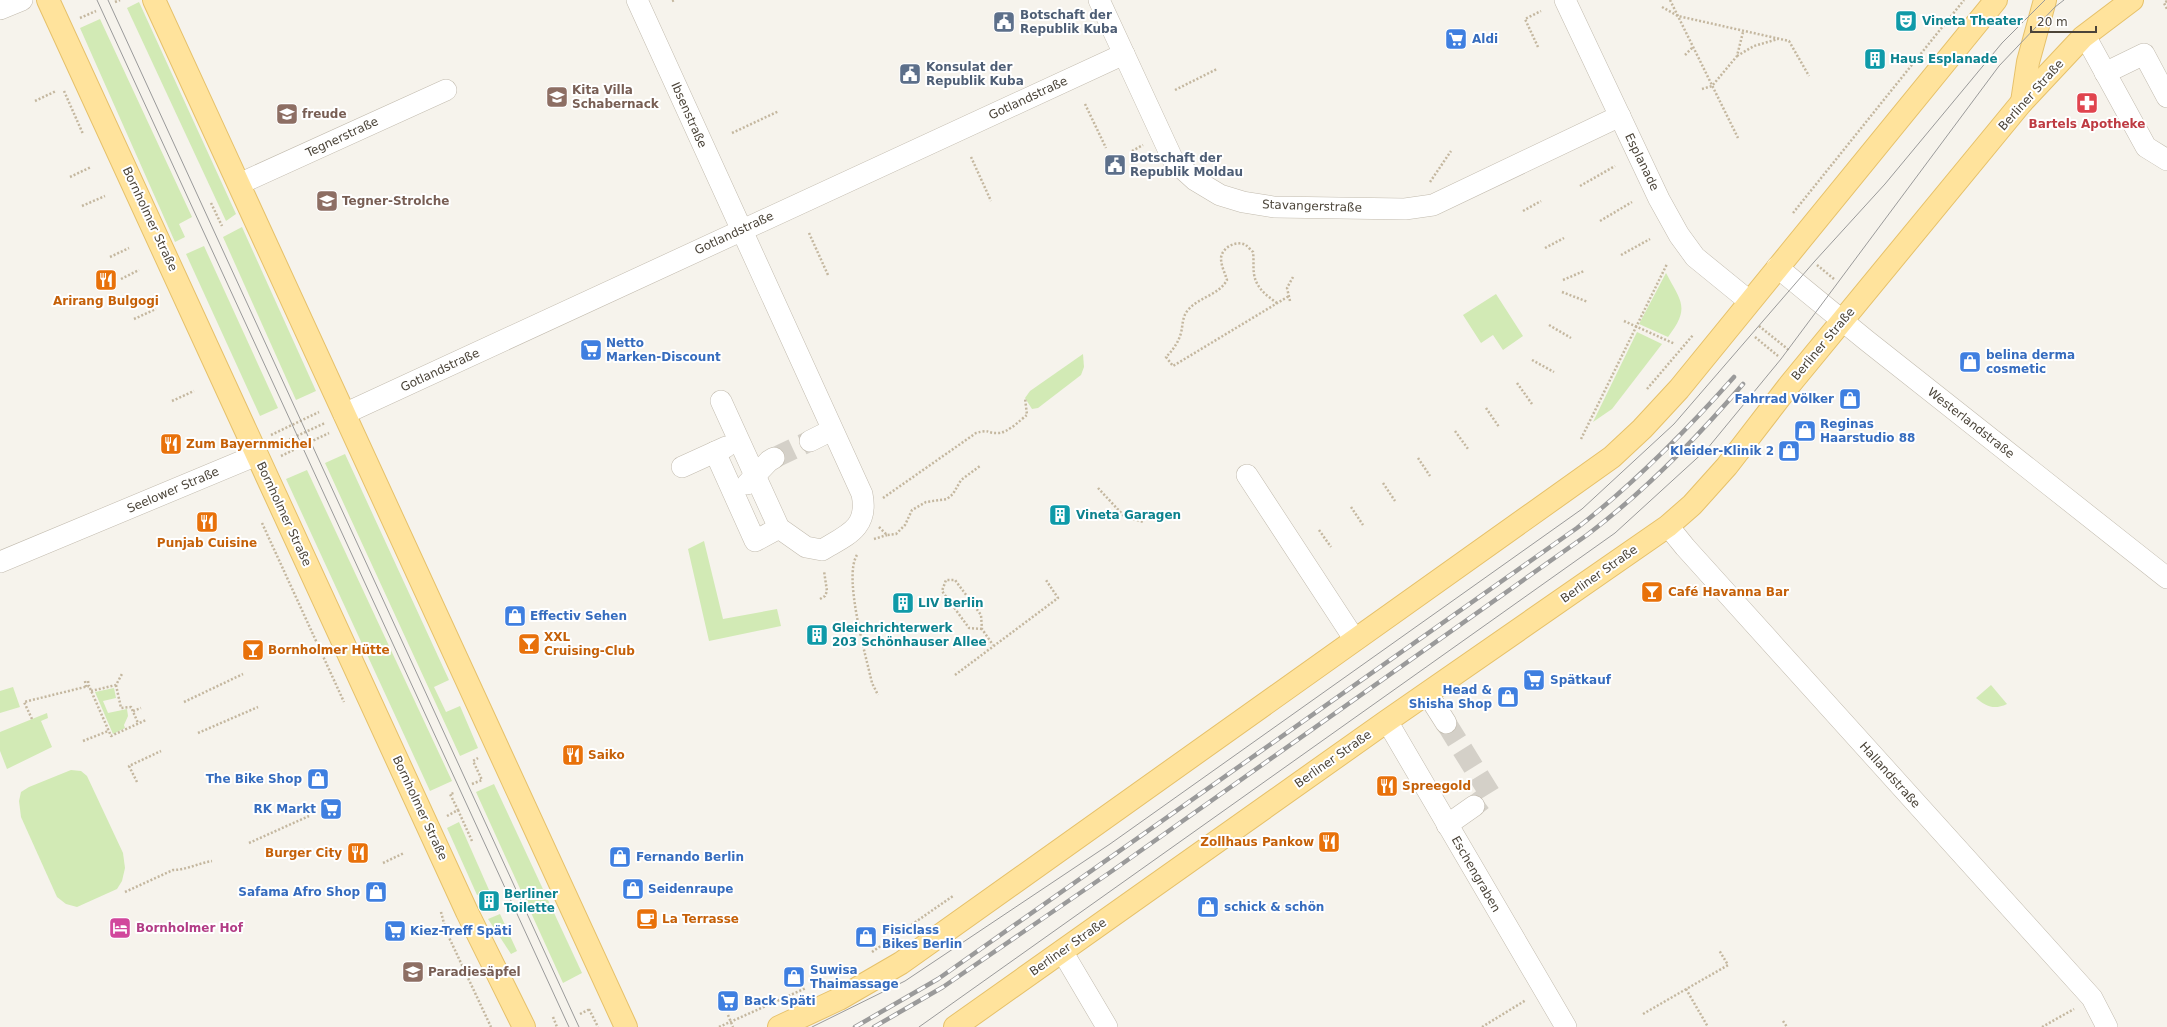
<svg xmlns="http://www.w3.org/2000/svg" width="2167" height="1027" font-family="'DejaVu Sans',sans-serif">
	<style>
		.green { fill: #d2eab5 }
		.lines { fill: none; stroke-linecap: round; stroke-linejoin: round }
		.minor-tunnel { stroke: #d4d0c8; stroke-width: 21; stroke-dasharray: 21 10; stroke-linecap: butt }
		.minor-casing { stroke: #c2bbae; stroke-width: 22 }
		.major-casing { stroke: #e6c16a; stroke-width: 24 }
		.path { stroke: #c4b79f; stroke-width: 2.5; stroke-dasharray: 2 2; stroke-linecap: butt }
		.minor { stroke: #fff; stroke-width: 21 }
		.major { stroke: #ffe39c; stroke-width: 22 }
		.tram { stroke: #9a9a9a; stroke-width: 1 }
		.rail-casing { stroke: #9a9a9a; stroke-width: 4.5 }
		.rail { stroke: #fff; stroke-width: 3; stroke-dasharray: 9; stroke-linecap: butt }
		.labels { text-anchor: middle; stroke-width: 4; stroke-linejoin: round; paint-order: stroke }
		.service-label { font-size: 12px; font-weight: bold; fill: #4e5e75; stroke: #fff; text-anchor: start }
		.culture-label { font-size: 12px; font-weight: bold; fill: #0d838f; stroke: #fff; text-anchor: start }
		.shop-label { font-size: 12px; font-weight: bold; fill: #366cbe; stroke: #fff; text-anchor: start }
		.education-label { font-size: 12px; font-weight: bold; fill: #785e54; stroke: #fff; text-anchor: start }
		.street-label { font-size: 12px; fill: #4b4439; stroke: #fff }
		.health-label { font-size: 12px; font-weight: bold; fill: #be3a42; stroke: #fff }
		.food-label { font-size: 12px; font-weight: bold; fill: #c56008; stroke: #fff; text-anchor: start }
		.hotel-label { font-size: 12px; font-weight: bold; fill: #b23c85; stroke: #fff; text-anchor: start }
	</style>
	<rect width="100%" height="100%" fill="#f6f3ec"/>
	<g class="green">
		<path d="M 139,2 L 236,214 L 226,221 L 127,8 Z"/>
		<path d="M 100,19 L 192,217 L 179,224 L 185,237 L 175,242 L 80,28 Z"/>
		<path d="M 242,227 L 316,391 L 296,400 L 223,237 Z"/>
		<path d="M 204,246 L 278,408 L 260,416 L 186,254 Z"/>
		<path d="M 1666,273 C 1682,303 1690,308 1668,337 L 1639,324 Z"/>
		<path d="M 1496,294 L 1523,336 L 1503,350 L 1493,335 L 1481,343 L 1463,315 Z"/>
		<path d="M 1637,332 L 1662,344 L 1612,409 L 1593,422 Z"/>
		<path d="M 1083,354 L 1084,367 L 1081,375 L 1038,408 L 1032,409 L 1025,398 L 1030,391 Z"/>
		<path d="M 345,454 L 449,680 L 434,687 L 446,712 L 460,706 L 478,748 L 460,756 L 325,463 Z"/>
		<path d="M 307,470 L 452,781 L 430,791 L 286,479 Z"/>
		<path d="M 704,541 L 723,619 L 777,609 L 781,626 L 709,641 L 688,549 Z"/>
		<path d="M 1991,685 L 2007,704 C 1994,710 1987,707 1976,698 Z"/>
		<path d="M 13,687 L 20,707 L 0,713 L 0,691 Z"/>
		<path d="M 114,688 L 116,698 L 103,701 L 108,713 L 127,709 L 128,716 L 124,725 L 125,728 L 113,734 L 95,692 Z"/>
		<path d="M 47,713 L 48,718 L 41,721 L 52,747 L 7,769 L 0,751 L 0,732 Z"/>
		<path d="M 71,770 L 81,771 L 87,776 L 123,853 L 125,868 L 122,881 L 117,889 L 77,907 L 66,904 L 57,897 L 21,817 L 19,801 L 21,792 L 29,787 Z"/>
		<path d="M 494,784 L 582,973 L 563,983 L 476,792 Z"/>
		<path d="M 459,822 L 489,890 L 477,895 L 447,828 Z"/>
		<path d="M 500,914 L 517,951 L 511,954 L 488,919 Z"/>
	</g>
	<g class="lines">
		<g class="minor-tunnel">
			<path d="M 774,458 L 810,441"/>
			<path d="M 1446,723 L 1490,794 L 1474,806"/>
		</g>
		<g class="minor-casing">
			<g id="minor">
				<path d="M 637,0 L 862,494 C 869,528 847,535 822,550 L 806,547 L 779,528 L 721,401"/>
				<path d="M 1099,0 L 1173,160 L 1195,180 L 1220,195 L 1243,202 L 1274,207 L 1405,209 L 1433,205 L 1620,116"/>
				<path d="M 1565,0 L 1659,199 L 1679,235 L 1695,257 L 1749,301"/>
				<path d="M 0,9 L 22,0"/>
				<path d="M 2083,37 L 2089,43 L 2146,147 L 2167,160"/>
				<path d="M 2105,73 L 2144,54 L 2167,97"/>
				<path d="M 239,184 L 446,90"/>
				<path d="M 1777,267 L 1866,340 L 2167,578"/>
				<path d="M 344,414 L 1124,54"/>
				<path d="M 810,441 L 832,430"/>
				<path d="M 715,452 L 755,541 L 779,528"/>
				<path d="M 682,467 L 726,447"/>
				<path d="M 1247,475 L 1355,640"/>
				<path d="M 747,484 L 769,461 L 774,458"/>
				<path d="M 1668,526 L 1685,547 L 2092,998 L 2107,1027"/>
				<path d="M 0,562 L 257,455"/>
				<path d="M 1427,693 L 1446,723"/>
				<path d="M 1387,721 L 1566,1027"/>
				<path d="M 1447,825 L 1474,806"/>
				<path d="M 1062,951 L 1107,1027"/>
			</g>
		</g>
		<g class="major-casing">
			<g id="major">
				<path d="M 48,0 L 467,912 L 524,1027"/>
				<path d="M 154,0 L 626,1027"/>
				<path d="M 2022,102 L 2028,62 L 2045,0"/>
				<path d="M 779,1027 L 839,999 L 901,963 L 1612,457 L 1642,429 L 1679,389 L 1996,0"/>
				<path d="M 955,1027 L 1387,721 L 1668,526 L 1692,505 L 1727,466 L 1791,383 L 2022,102 L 2083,37 L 2132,0"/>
			</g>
		</g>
		<g class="path">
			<path d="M 1670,0 L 1738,138"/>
			<path d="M 672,1 L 675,0"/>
			<path d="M 2167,1 L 2164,3 L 2167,9"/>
			<path d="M 115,2 L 120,0"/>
			<path d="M 1662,7 L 1678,16 L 1789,41 L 1809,76"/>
			<path d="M 80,18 L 96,11"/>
			<path d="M 1538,47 L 1525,19 L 1541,11"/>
			<path d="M 1685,55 L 1693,47"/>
			<path d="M 1737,56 L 1754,46 L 1778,39"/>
			<path d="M 1702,89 L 1712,86 L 1737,56 L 1743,32"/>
			<path d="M 1175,90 L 1217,69"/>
			<path d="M 64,91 L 83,134"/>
			<path d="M 35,101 L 56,91"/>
			<path d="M 1085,104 L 1106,148"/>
			<path d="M 732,133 L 779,111"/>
			<path d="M 1132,151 L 1143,145"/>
			<path d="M 971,157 L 991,201"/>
			<path d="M 70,177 L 91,167"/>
			<path d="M 1430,182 L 1451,151"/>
			<path d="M 1580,186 L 1615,166"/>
			<path d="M 211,203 L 222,226"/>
			<path d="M 82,206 L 105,196"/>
			<path d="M 1523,211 L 1541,201"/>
			<path d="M 1793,213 L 1964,0"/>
			<path d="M 1600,221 L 1632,202"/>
			<path d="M 809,233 L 828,275"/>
			<path d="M 1545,248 L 1564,238"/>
			<path d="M 1621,255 L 1650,239"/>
			<path d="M 110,257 L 129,248"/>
			<path d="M 1817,265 L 1834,279"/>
			<path d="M 121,279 L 139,270"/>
			<path d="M 1563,280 L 1584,271"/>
			<path d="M 1562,292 L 1588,302"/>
			<path d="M 1290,301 L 1287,288 L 1293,277"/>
			<path d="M 1277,303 C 1267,296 1256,288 1254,274 C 1253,267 1254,260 1253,252 C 1251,250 1248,247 1246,245 C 1237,240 1222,247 1221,258 C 1221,266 1225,273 1227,280 C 1219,295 1199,297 1188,310 C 1182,317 1183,325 1181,333 C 1178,343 1173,350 1166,357 L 1173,366 L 1289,296"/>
			<path d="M 134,319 L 156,309"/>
			<path d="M 1624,321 L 1675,344"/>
			<path d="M 1549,325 L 1571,338"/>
			<path d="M 1759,326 L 1790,351"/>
			<path d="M 1755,337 L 1778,356"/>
			<path d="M 1532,360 L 1554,372"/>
			<path d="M 1517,383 L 1532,404"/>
			<path d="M 1647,389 L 1693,335"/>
			<path d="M 172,401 L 194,391"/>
			<path d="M 1486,408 L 1499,427"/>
			<path d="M 1455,431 L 1468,449"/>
			<path d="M 271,435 L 319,412"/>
			<path d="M 1581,439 L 1667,264"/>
			<path d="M 275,446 L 325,423"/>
			<path d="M 281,456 L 329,433"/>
			<path d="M 1418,458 L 1430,476"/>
			<path d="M 1383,483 L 1395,501"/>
			<path d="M 1098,488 L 1125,517 L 1144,522"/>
			<path d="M 883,498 L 976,433 C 990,429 986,433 997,433 C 1007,434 1020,420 1027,415 L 1025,398"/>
			<path d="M 1351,507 L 1363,525"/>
			<path d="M 262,523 L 344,702"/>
			<path d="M 879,527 L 887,535 L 896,534 L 905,525 L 912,510 L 926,502 L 947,499 L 953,494 L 961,480 L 980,466"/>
			<path d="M 1319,530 L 1331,547"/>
			<path d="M 874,539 L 887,535"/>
			<path d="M 857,555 C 843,577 866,656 872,683 L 878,695"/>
			<path d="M 820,599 L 825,596 L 827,591 L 824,571"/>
			<path d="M 982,629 L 969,628 L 942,591 L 946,580 L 955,580 L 981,615 L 982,629 L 993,645"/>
			<path d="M 955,675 L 1058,598 L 1046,580"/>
			<path d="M 85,681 L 86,687"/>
			<path d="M 88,681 L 89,686"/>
			<path d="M 116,685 L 121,708 L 131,707 L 138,723"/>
			<path d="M 91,691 L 116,685 L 122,674"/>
			<path d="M 184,702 L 243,674"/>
			<path d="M 133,711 L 141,708"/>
			<path d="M 32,719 L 24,702 L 89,686 L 111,736 L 146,720"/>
			<path d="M 198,733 L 258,707"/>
			<path d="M 83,741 L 108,731"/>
			<path d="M 137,782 L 129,766 L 161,751"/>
			<path d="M 472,784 L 482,780 L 473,761 L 478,758"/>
			<path d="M 458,810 L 472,841"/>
			<path d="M 447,816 L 458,810 L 450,794 L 454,793"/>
			<path d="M 249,843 L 309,816"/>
			<path d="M 383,863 L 404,853"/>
			<path d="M 125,892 L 173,870 C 186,870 199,863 212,861"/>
			<path d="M 441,912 L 446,931 L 491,1027"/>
			<path d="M 872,952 L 953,896"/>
			<path d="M 1686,989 L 1708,1027"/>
			<path d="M 589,1009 L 598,1027"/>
			<path d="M 580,1014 L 590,1009"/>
			<path d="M 1643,1014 L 1728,965 L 1719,950"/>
			<path d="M 728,1015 L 733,1027"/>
			<path d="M 553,1017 L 557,1027"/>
			<path d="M 1783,1021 L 1787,1027"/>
			<path d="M 719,1027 L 806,988"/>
			<path d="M 1482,1027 L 1526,1000"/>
			<path d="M 2042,1027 L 2074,1009"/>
		</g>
		<use href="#minor" class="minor"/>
		<use href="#major" class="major"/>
		<g class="tram">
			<path d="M 97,0 L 569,1027"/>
			<path d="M 108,0 L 579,1027"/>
			<path d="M 812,1027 L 905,981 L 1110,844 L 1582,509 L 1674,424 L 1814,262 L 1885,184 L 2002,43 L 2045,0"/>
			<path d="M 919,1027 L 1615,533 L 1707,449 L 1781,359 L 1999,66 L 2055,7 L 2064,0"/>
		</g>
		<g class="rail-casing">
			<g id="rail">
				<path d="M 855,1027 L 938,979 L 1577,528 C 1635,483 1685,432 1734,377"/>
				<path d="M 874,1027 L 943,987 L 1112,871 L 1587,535 C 1645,491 1696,439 1743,384"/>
			</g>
		</g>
		<use href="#rail" class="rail"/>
	</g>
	<defs>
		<g id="theatre-square" transform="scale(1.15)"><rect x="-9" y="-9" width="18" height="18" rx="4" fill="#0f9aa8" stroke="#fff"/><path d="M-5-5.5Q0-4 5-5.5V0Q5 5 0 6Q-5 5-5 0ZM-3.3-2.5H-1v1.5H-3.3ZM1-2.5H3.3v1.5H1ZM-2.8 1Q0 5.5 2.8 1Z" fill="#fff"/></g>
		<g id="civic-square" transform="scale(1.15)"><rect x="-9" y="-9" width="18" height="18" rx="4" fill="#5c6f8a" stroke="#fff"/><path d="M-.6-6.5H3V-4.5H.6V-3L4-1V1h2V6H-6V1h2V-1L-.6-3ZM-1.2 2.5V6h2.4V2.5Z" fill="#fff"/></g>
		<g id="supermarket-square" transform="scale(1.15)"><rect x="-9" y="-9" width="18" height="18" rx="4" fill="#3f7fe0" stroke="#fff"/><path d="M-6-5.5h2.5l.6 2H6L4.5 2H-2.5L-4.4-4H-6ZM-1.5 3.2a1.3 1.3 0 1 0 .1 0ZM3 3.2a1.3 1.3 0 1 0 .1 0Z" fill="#fff"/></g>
		<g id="building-square" transform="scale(1.15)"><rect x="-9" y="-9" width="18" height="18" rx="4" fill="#0f9aa8" stroke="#fff"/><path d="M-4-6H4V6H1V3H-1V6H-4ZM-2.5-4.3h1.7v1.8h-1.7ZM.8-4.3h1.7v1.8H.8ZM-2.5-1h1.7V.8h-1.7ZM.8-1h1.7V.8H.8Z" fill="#fff"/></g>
		<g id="school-square" transform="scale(1.15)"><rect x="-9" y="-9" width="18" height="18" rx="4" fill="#8d6e63" stroke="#fff"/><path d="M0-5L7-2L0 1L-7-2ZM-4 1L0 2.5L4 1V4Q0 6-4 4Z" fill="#fff"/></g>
		<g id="pharmacy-square" transform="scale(1.15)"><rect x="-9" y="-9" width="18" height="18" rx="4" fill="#e0444e" stroke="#fff"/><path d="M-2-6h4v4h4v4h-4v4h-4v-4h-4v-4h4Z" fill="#fff"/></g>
		<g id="restaurant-square" transform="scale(1.15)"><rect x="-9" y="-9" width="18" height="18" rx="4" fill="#e8710a" stroke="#fff"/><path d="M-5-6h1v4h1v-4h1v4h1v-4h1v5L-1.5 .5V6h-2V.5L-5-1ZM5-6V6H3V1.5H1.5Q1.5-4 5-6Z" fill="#fff"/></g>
		<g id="shop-square" transform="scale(1.15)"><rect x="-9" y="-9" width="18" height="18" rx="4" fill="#3f7fe0" stroke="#fff"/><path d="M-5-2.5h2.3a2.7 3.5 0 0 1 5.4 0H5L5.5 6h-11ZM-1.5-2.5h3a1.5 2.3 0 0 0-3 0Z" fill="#fff"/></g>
		<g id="bar-square" transform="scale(1.15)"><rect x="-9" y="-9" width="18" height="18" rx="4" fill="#e8710a" stroke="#fff"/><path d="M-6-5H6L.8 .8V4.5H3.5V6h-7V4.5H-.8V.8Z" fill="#fff"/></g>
		<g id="cafe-square" transform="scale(1.15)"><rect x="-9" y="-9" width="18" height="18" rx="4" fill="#e8710a" stroke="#fff"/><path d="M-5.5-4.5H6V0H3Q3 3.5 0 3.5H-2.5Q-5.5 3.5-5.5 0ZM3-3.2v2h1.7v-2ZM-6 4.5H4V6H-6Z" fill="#fff"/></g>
		<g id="hotel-square" transform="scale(1.15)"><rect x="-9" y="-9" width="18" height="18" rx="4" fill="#d1479c" stroke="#fff"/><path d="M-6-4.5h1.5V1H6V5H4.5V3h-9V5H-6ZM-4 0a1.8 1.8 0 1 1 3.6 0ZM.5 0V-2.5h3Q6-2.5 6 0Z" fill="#fff"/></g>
	</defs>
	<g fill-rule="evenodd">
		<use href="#theatre-square" x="1906" y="21"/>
		<use href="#civic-square" x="1004" y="22"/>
		<use href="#supermarket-square" x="1456" y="39"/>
		<use href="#building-square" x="1875" y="59"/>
		<use href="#civic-square" x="910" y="74"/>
		<use href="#school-square" x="557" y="97"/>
		<use href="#pharmacy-square" x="2087" y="103"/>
		<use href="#school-square" x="287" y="114"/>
		<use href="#civic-square" x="1115" y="165"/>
		<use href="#school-square" x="327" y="201"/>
		<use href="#restaurant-square" x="106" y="280"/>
		<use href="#supermarket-square" x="591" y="350"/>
		<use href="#shop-square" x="1970" y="362"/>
		<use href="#shop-square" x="1850" y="399"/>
		<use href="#shop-square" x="1805" y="431"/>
		<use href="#restaurant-square" x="171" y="444"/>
		<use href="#shop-square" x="1789" y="451"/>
		<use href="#building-square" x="1060" y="515"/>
		<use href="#restaurant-square" x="207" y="522"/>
		<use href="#bar-square" x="1652" y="592"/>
		<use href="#building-square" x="903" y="603"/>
		<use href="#shop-square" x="515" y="616"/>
		<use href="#building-square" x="817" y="635"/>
		<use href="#bar-square" x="529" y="644"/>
		<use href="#bar-square" x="253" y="650"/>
		<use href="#supermarket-square" x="1534" y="680"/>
		<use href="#shop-square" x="1508" y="697"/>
		<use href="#restaurant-square" x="573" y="755"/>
		<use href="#shop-square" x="318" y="779"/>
		<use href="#restaurant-square" x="1387" y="786"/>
		<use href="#supermarket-square" x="331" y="809"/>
		<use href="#restaurant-square" x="1329" y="842"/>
		<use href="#restaurant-square" x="358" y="853"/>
		<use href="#shop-square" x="620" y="857"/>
		<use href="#shop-square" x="633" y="889"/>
		<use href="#shop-square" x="376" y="892"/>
		<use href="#building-square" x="489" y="901"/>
		<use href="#shop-square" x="1208" y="907"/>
		<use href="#cafe-square" x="647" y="919"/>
		<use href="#hotel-square" x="120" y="928"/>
		<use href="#supermarket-square" x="395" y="931"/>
		<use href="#shop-square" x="866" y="937"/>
		<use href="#school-square" x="413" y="972"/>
		<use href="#shop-square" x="794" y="977"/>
		<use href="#supermarket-square" x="728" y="1001"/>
	</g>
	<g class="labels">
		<g class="service-label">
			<text x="1020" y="19">Botschaft der<tspan x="1020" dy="14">Republik Kuba</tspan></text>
			<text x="926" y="71">Konsulat der<tspan x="926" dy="14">Republik Kuba</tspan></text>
			<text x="1130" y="162">Botschaft der<tspan x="1130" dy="14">Republik Moldau</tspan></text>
		</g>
		<g class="culture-label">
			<text x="1922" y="25">Vineta Theater</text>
			<text x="1890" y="63">Haus Esplanade</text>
			<text x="1076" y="519">Vineta Garagen</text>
			<text x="918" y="607">LIV Berlin</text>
			<text x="832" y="632">Gleichrichterwerk<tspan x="832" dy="14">203 Schönhauser Allee</tspan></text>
			<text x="504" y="898">Berliner<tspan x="504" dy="14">Toilette</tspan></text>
		</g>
		<g class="shop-label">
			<text x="1472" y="43">Aldi</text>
			<text x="606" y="347">Netto<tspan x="606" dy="14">Marken-Discount</tspan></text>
			<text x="1986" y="359">belina derma<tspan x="1986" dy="14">cosmetic</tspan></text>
			<text x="1834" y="403" text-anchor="end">Fahrrad Völker</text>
			<text x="1820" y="428">Reginas<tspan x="1820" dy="14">Haarstudio 88</tspan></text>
			<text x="1774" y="455" text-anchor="end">Kleider-Klinik 2</text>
			<text x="530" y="620">Effectiv Sehen</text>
			<text x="1550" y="684">Spätkauf</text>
			<text x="1492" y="694" text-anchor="end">Head &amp;<tspan x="1492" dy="14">Shisha Shop</tspan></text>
			<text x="302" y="783" text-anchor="end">The Bike Shop</text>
			<text x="316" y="813" text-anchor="end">RK Markt</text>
			<text x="636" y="861">Fernando Berlin</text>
			<text x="648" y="893">Seidenraupe</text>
			<text x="360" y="896" text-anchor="end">Safama Afro Shop</text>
			<text x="1224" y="911">schick &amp; schön</text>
			<text x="882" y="934">Fisiclass<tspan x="882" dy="14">Bikes Berlin</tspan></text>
			<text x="410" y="935">Kiez-Treff Späti</text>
			<text x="810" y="974">Suwisa<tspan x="810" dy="14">Thaimassage</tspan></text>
			<text x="744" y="1005">Back Späti</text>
		</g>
		<g class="education-label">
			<text x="572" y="94">Kita Villa<tspan x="572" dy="14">Schabernack</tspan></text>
			<text x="302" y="118">freude</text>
			<text x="342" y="205">Tegner-Strolche</text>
			<text x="428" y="976">Paradiesäpfel</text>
		</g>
		<g class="street-label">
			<text transform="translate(2031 95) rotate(-48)" y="4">Berliner Straße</text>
			<text transform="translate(1028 98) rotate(-25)" y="4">Gotlandstraße</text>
			<text transform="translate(689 115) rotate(66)" y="4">Ibsenstraße</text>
			<text transform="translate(342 137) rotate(-25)" y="4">Tegnerstraße</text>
			<text transform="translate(1642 162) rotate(64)" y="4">Esplanade</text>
			<text transform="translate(1312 206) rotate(2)" y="4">Stavangerstraße</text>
			<text transform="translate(150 219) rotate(65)" y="4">Bornholmer Straße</text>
			<text transform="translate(734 233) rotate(-25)" y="4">Gotlandstraße</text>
			<text transform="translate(1823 344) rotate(-50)" y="4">Berliner Straße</text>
			<text transform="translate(440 370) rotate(-25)" y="4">Gotlandstraße</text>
			<text transform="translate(1971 423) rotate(38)" y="4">Westerlandstraße</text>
			<text transform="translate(173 490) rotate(-23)" y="4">Seelower Straße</text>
			<text transform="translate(284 514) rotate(65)" y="4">Bornholmer Straße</text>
			<text transform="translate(1599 574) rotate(-35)" y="4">Berliner Straße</text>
			<text transform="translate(1333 759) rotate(-35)" y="4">Berliner Straße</text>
			<text transform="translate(1890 775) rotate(48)" y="4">Hallandstraße</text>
			<text transform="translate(420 808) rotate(65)" y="4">Bornholmer Straße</text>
			<text transform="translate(1476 874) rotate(60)" y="4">Eschengraben</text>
			<text transform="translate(1068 947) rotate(-35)" y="4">Berliner Straße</text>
		</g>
		<g class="health-label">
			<text x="2087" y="128">Bartels Apotheke</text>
		</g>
		<g class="food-label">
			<text x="106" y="305" text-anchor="middle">Arirang Bulgogi</text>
			<text x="186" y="448">Zum Bayernmichel</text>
			<text x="207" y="547" text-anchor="middle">Punjab Cuisine</text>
			<text x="1668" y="596">Café Havanna Bar</text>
			<text x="544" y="641">XXL<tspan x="544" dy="14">Cruising-Club</tspan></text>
			<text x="268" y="654">Bornholmer Hütte</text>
			<text x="588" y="759">Saiko</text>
			<text x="1402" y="790">Spreegold</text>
			<text x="1314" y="846" text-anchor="end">Zollhaus Pankow</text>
			<text x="342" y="857" text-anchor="end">Burger City</text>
			<text x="662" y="923">La Terrasse</text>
		</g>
		<g class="hotel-label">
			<text x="136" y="932">Bornholmer Hof</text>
		</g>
	</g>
	<path d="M2031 26v6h65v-6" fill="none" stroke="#4b4439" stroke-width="2"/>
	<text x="2037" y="26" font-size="12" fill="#4b4439" stroke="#ffffff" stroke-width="3" paint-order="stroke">20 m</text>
</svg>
